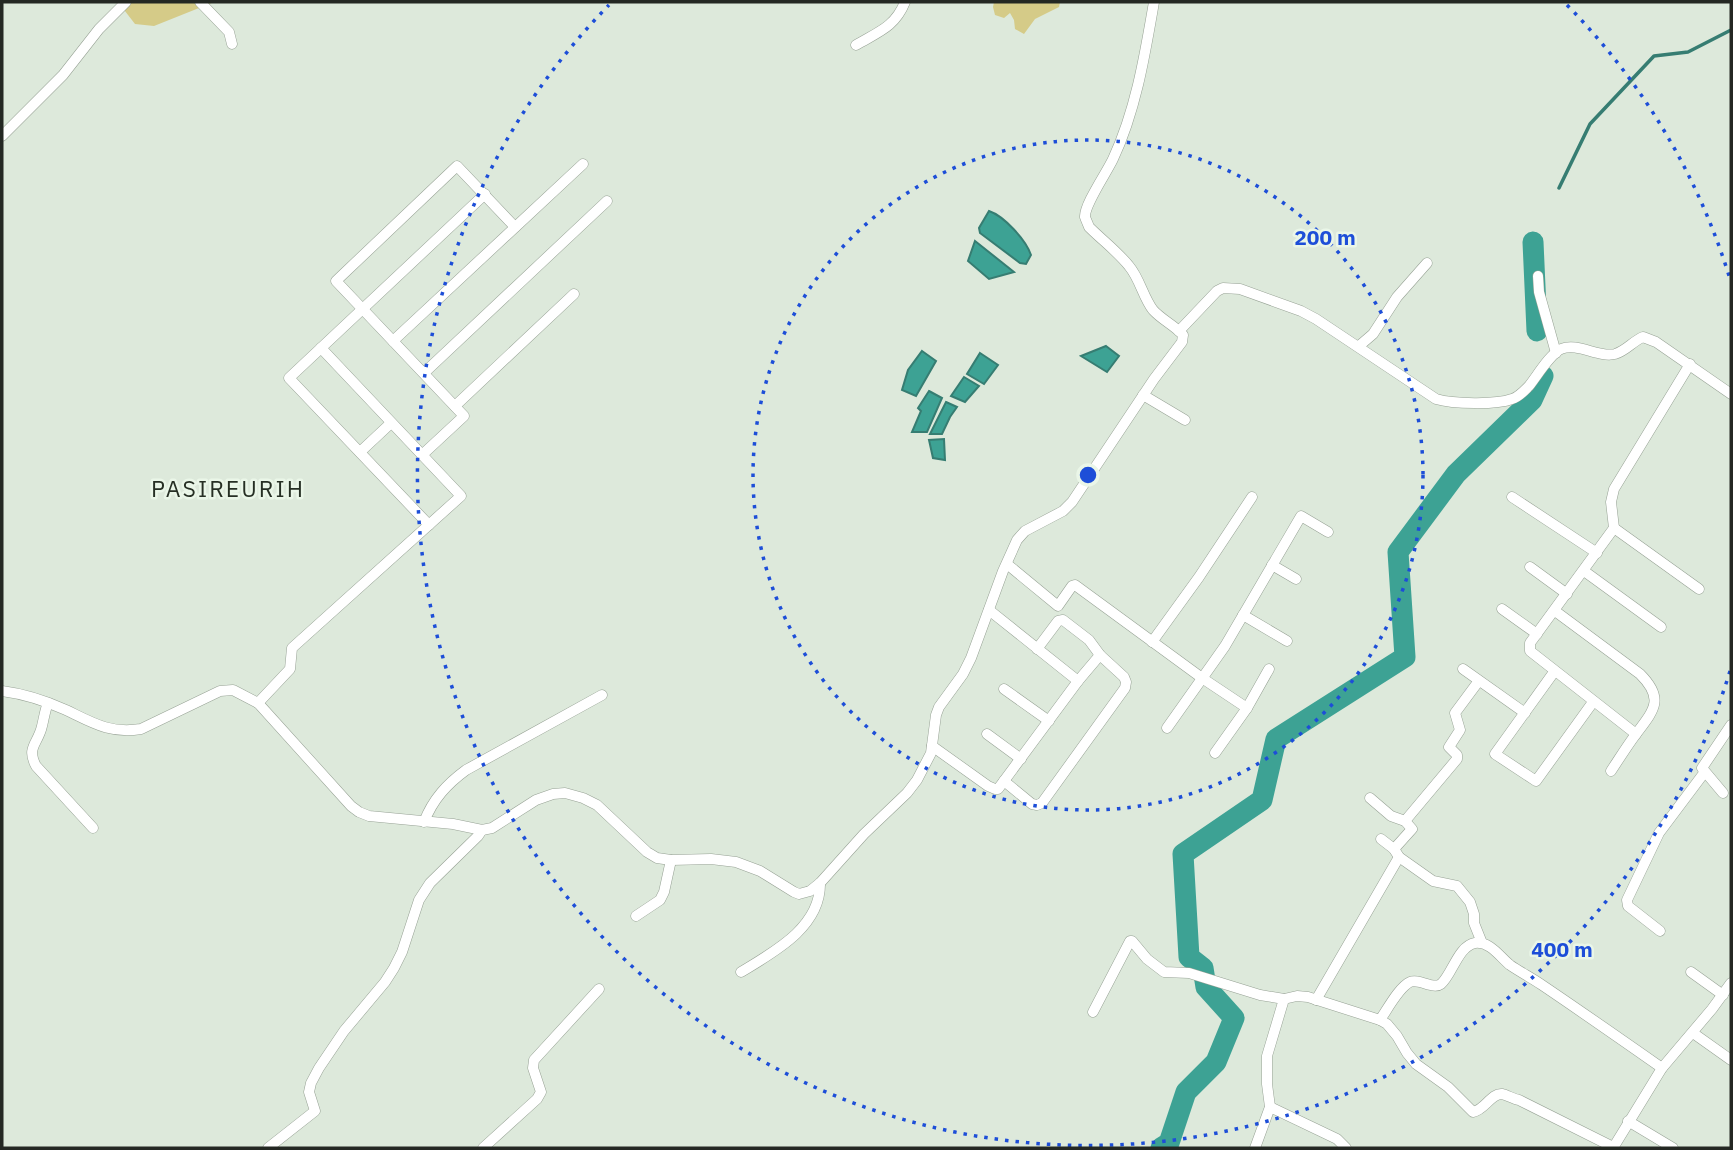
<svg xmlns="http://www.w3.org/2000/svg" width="1733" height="1150" font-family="'IBM Plex Sans',sans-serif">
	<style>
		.green { fill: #d5cb88 }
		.water { fill: #3da294; stroke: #367d72; stroke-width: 2 }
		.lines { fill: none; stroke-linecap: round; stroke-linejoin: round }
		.stream { stroke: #367d72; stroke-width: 3.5 }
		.river { stroke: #3da294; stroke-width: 21 }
		.minor-casing { stroke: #97a295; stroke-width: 11 }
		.minor { stroke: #fff; stroke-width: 10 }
		.ring { fill: none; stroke: #1d4ed8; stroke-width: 3.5; stroke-dasharray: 3.5 7 }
		.labels { text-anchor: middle; stroke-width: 5; stroke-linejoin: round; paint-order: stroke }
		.quarter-label { font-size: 23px; letter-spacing: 2px; fill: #262f24; stroke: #eaf6e8 }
		.centre { fill: #1d4ed8; stroke: #eaf6e8; stroke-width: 3.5 }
		.ring-label { font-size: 21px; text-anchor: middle; font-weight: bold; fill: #1d4ed8; stroke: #eaf6e8; stroke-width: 5; stroke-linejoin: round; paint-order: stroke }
	</style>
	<rect width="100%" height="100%" fill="#dde9db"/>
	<g class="green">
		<path d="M 118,2 L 214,2 L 154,26 L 135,24 Z"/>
		<path d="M 994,2 L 1060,2 L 1059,7 L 1035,19 L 1024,34 L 1015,29 L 1014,20 L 1010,13 L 1004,18 L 995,15 L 993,7 Z"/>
	</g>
	<g class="water">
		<path d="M 989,211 C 1004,216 1026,240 1031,255 L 1026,264 L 1020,263 L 980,233 L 979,228 Z"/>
		<path d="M 975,241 L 1014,272 L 989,279 L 968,261 Z"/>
		<path d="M 1106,346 L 1119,356 L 1107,372 L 1081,356 Z"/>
		<path d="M 922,351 L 936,361 L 916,396 L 902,390 L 908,370 Z"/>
		<path d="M 980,353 L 998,365 L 984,384 L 967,374 Z"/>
		<path d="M 964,377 L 979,386 L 965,402 L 951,396 Z"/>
		<path d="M 929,391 L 942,398 L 927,432 L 912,432 L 921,411 L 918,408 Z"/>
		<path d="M 946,402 L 957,407 L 950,417 L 942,434 L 930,434 Z"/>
		<path d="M 944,439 L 945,460 L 933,458 L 929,440 Z"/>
	</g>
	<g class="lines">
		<path class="stream" d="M 1559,188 L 1590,124 L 1654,56 L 1688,52 L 1731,30"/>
		<g class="river">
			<path d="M 1533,242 L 1537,331"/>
			<path d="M 1161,1148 L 1169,1143 L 1186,1092 L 1216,1062 L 1234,1018 L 1206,987 L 1203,968 L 1189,957 L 1183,854 L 1262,800 L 1276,739 L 1405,657 L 1398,552 L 1456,474 L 1532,400 L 1543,376"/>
		</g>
		<g class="minor-casing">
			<g id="minor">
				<path d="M 200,2 L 229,32 L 232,44"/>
				<path d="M 856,45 C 878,32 895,27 905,2"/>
				<path d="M 2,136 L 63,75 L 99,29 L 126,2"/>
				<path d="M 1538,276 L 1539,292 L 1556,353"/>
				<path d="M 1179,331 L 1217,291 L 1223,288 L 1240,289 L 1301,311 L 1316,319 L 1436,399 C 1453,404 1496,405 1512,399 C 1519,397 1524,391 1529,386 C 1537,376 1550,354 1561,349 C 1578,342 1598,358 1615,354 C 1626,351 1633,341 1643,337 L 1656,342 L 1731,394"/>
				<path d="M 393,341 L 583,164"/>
				<path d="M 1359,346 L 1373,334 L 1397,297 L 1427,263"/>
				<path d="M 321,348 L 289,378 L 429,525"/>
				<path d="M 424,373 L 607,201"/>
				<path d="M 1143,395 L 1185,420"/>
				<path d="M 455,406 L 574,294"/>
				<path d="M 360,452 L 391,423"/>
				<path d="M 422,455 L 464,416 L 336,281 L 457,166 L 515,227"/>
				<path d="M 1512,497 L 1597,553"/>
				<path d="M 1614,528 L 1699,589"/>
				<path d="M 1007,564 L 1058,606 L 1072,586 L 1075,585 L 1202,678 L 1247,708"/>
				<path d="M 1272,565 L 1296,579"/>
				<path d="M 1530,567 L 1567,594"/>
				<path d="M 1584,571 L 1661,627"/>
				<path d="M 1502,609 L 1537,634"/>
				<path d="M 1555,611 L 1640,674 C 1665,699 1654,710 1636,734 C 1627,746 1619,759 1611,771"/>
				<path d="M 1243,615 L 1287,641"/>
				<path d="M 1152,642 L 1199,577 L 1252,497"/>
				<path d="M 1463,669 L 1525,713"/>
				<path d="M 1554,672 L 1495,754 L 1536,781 L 1593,702"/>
				<path d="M 1078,681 L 1100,655"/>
				<path d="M 1004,689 L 1049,721"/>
				<path d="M 2,691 C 25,694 46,701 66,710 C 93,723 110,734 141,729 L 220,691 L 233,690 L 258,703 L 351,806 L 359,812 L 369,816 L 453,824 L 482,830 L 492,828 L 536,800 L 553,794 L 565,793 L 583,798 L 597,805 L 647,852 L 657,858 L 671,860 L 711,859 L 736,862 L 760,871 L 794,892 L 799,894 L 810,891 L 820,883 L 864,834 L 907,793 L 917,780 L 931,753 L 936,715 L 939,707 L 963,674 L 971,658 L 1003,571 L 1017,540 L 1025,531 L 1063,511 L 1072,502 L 1154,379 L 1182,342 L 1183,335 C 1174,325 1162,320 1153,310 C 1143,297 1140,279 1129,266 C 1118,252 1102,240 1089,227 C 1088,224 1086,220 1085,217 C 1084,205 1107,172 1113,159 C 1136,110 1145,54 1154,2"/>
				<path d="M 48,703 C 45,710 44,718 42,726 C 38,744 26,747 36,766 L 93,828"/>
				<path d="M 258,703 L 290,669 L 292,648 L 461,496 L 321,348 L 485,194"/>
				<path d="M 1167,728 L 1225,646 L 1301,516 L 1328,532"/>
				<path d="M 987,734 L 1021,759"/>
				<path d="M 1636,734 L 1530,651 L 1530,643 L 1614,528 L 1611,502 L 1614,489 L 1690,364"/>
				<path d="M 932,746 L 988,786 L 995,789 L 998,789 L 1078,681 L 989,610"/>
				<path d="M 1215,753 L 1247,708 L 1269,669"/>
				<path d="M 1004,781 L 1032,804 L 1037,805 L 1042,803 L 1125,688 L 1126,682 L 1124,677 L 1100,655 L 1089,640 L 1063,620 L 1058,621 L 1037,649"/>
				<path d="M 1723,793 L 1702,768 L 1731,725"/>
				<path d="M 1370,798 L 1391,816 L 1405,821 L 1412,829 L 1394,849"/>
				<path d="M 1405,821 L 1457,759 L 1457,755 L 1449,747 L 1460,730 L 1455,713 L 1478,682"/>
				<path d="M 424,822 C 433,799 447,784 466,770 L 602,695"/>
				<path d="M 1381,839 L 1394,849 L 1399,857 L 1433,881 L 1457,886 L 1470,902 L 1474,914 L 1474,923 L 1482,943"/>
				<path d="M 636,916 L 660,900 L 664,892 L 671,860"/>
				<path d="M 1660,931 L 1628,906 L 1627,900 L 1659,833 L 1704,773"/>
				<path d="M 741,972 C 774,952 821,927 820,883"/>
				<path d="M 1691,972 L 1723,995"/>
				<path d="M 1316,1000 L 1399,857"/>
				<path d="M 1093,1012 L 1130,941 L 1132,941 L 1147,959 L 1164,972 L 1189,973 L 1260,995 L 1284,999"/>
				<path d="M 1380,1020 C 1387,1010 1399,987 1410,982 C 1419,978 1433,990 1441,984 C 1452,975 1458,946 1475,943 C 1490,941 1500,957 1510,965 C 1520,972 1532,978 1542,985 C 1582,1012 1622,1040 1662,1068"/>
				<path d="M 1693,1033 L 1731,1060"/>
				<path d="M 1270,1107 L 1337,1139 L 1346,1148"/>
				<path d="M 1628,1121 L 1673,1148"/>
				<path d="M 268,1148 L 315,1111 L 309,1092 L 311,1083 L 319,1068 L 344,1031 L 385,982 L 394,968 L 402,952 L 419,900 L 430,883 L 478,836 L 482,830"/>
				<path d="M 483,1148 L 537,1099 L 541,1092 L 533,1068 L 534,1060 L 599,989"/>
				<path d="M 1255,1148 L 1270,1107 L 1267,1084 L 1267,1056 L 1284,999 L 1297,996 L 1308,997 L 1380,1020 L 1387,1024 L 1397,1036 L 1407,1053 L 1416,1064 L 1448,1087 L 1473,1112 C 1485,1110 1491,1093 1502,1094 C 1507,1095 1513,1099 1519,1100 L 1613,1147"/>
				<path d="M 1613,1148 L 1662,1068 L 1712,1009 L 1731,983"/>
			</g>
		</g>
		<use href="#minor" class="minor"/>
	</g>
	<g class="ring">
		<circle cx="1088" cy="475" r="335"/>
		<path d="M1730 671A671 671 0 1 1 609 5M1567 5A671 671 0 0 1 1730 279"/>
	</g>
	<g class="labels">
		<g class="quarter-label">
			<text x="228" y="497">PASIREURIH</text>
		</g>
	</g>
	<circle cx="1088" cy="475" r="10" class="centre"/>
	<g class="ring-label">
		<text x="1325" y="245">200 m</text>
		<text x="1562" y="957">400 m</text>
	</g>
	<rect width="1733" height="1150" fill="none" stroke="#242823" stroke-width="7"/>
</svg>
